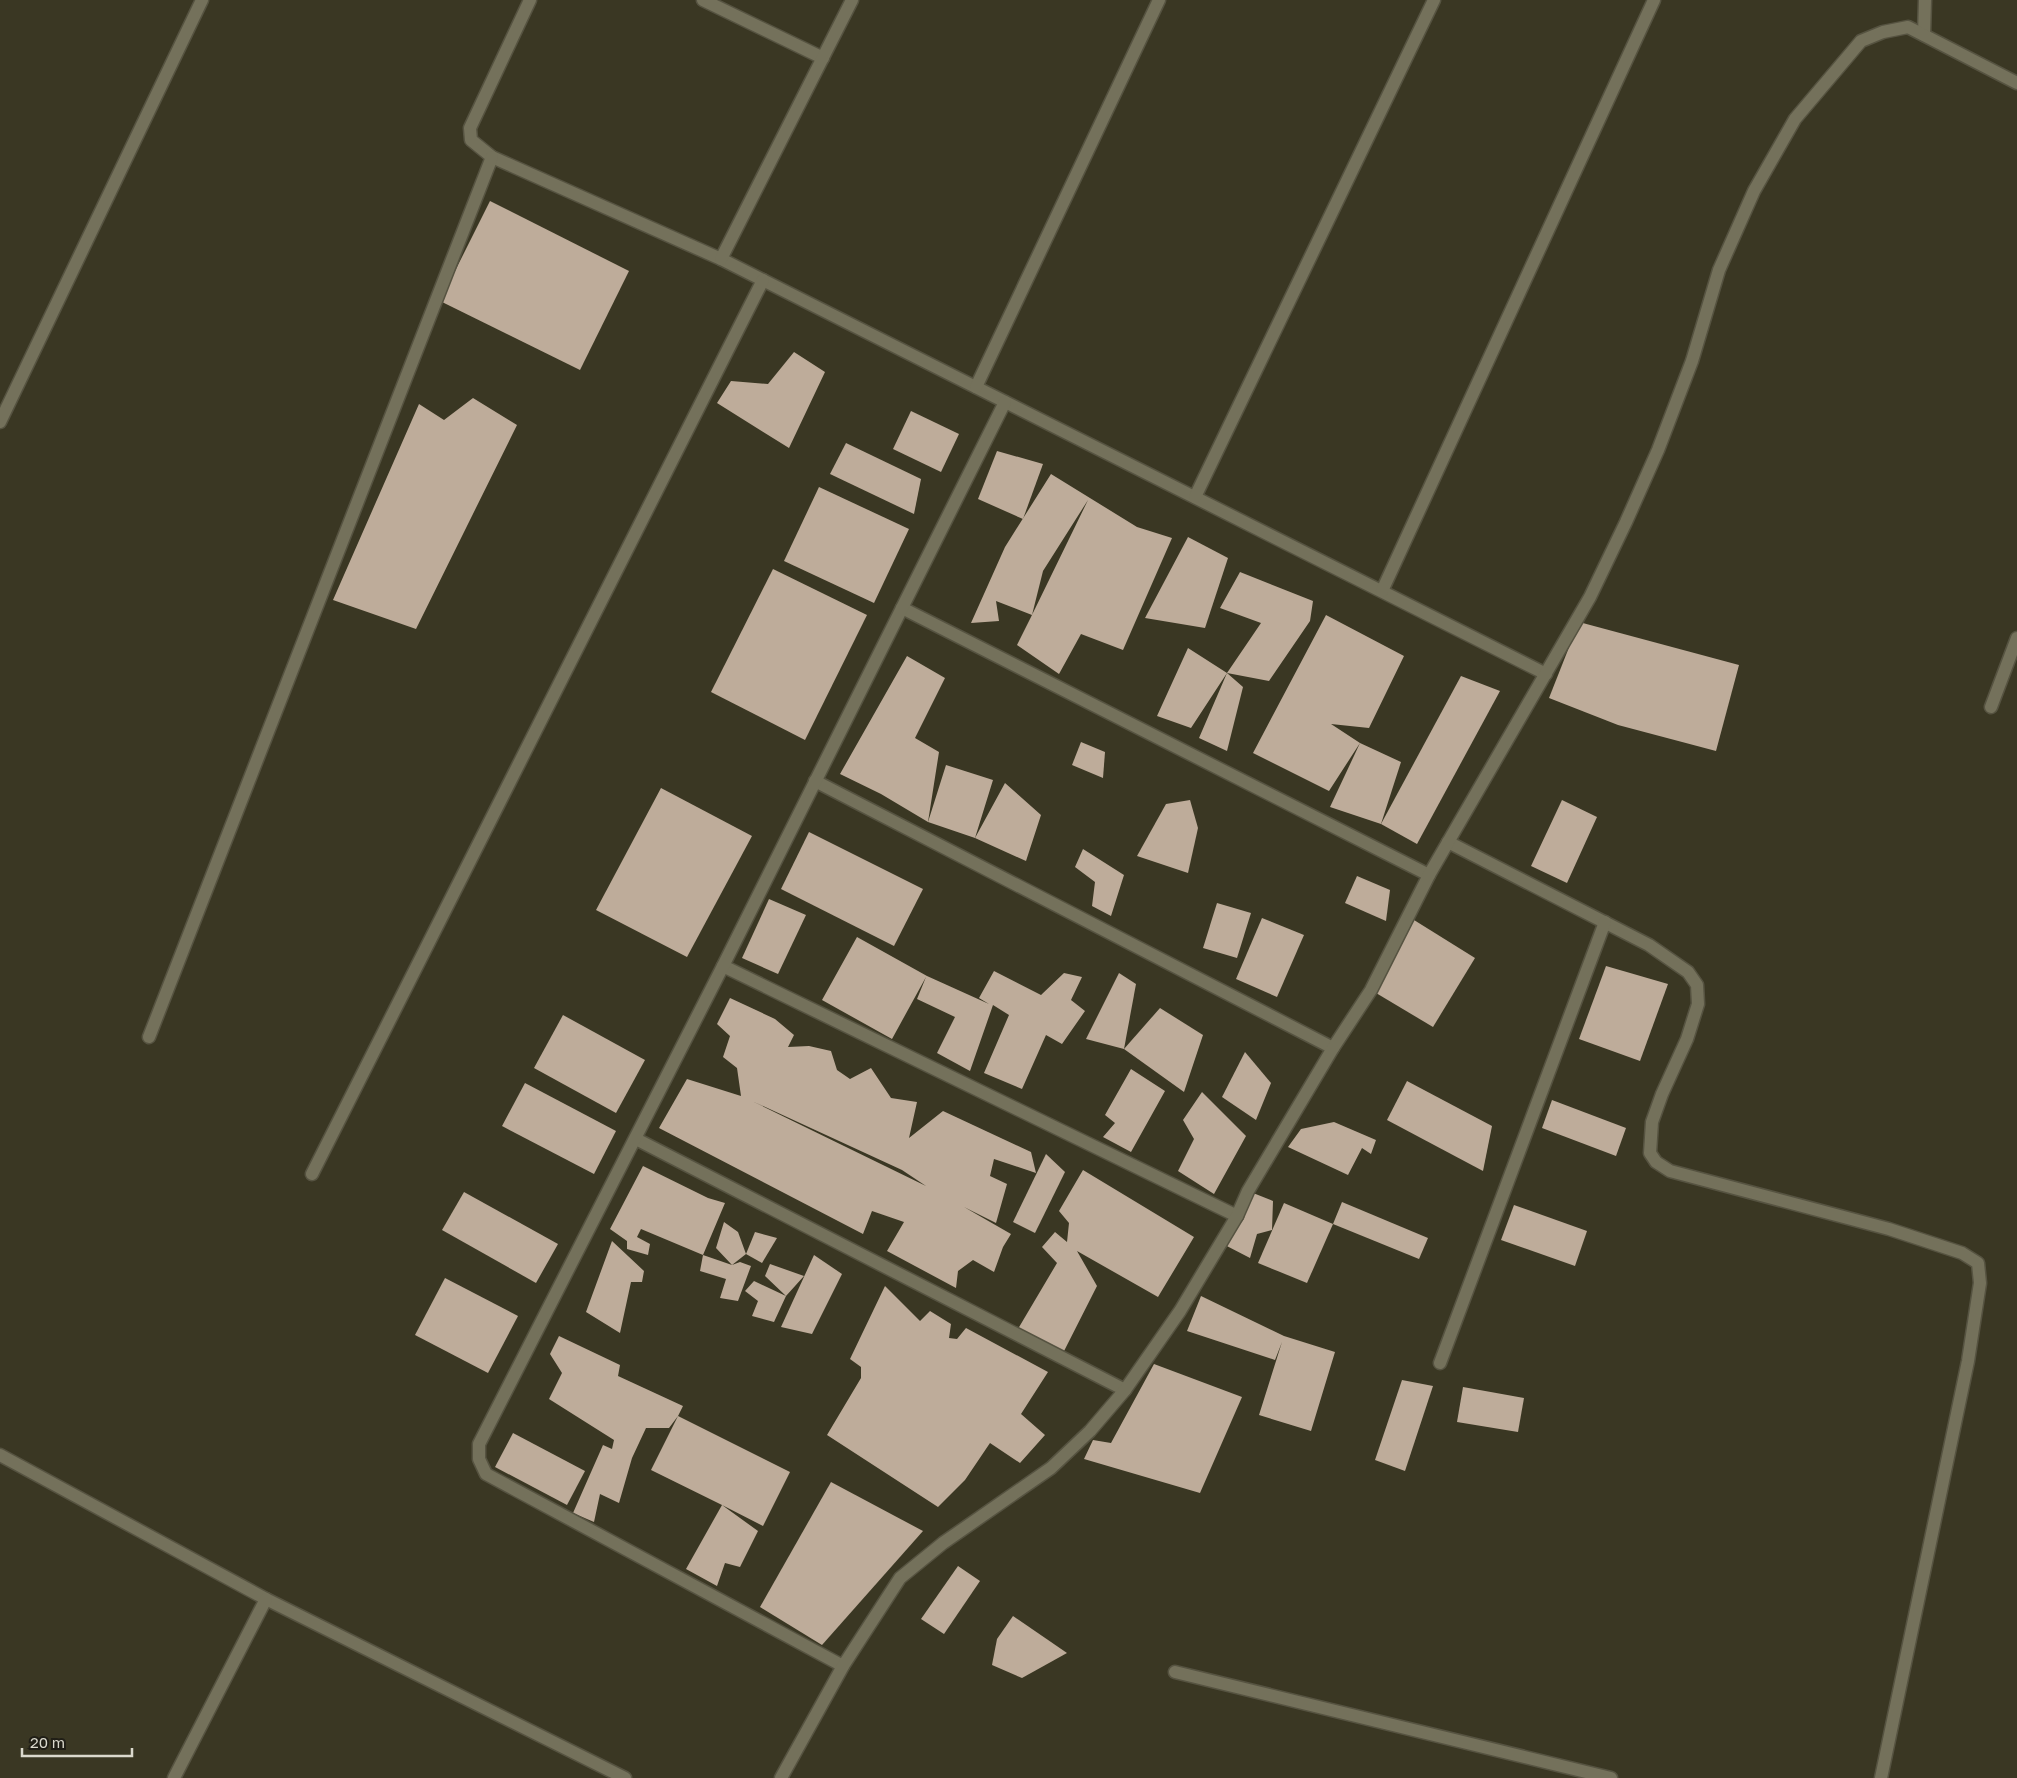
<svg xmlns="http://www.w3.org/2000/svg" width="2017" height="1778" font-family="'Golos Text',sans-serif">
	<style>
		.building { fill: #beac9a; fill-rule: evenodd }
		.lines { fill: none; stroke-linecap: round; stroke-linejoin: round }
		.street-casing { stroke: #565341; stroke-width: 15 }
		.street { stroke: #74715b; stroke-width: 12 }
	</style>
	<rect width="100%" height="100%" fill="#3a3723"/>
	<g class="building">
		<path d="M 490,201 L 629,271 L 580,370 L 440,301 Z"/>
		<path d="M 794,352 L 825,372 L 789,448 L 717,403 L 731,381 L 768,384 Z"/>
		<path d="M 473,398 L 517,425 L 416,629 L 333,600 L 419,404 L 444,420 Z"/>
		<path d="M 911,411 L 959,434 L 941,472 L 893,449 Z"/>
		<path d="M 846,443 L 921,479 L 914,514 L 830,474 Z"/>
		<path d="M 997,451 L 1043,464 L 1023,519 L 978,499 Z"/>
		<path d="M 1051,474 L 1137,527 L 1172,538 L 1123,650 L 1081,634 L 1059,674 L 1017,645 L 1031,617 L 1088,500 L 1043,571 L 1032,615 L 996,601 L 999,621 L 971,623 L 1005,547 Z"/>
		<path d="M 819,487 L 909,529 L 874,603 L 784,561 Z"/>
		<path d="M 1188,537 L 1228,558 L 1205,628 L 1145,618 Z"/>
		<path d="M 773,569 L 867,615 L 805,740 L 711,692 Z"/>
		<path d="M 1240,572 L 1313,601 L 1310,621 L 1269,681 L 1227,673 L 1261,623 L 1220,608 Z"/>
		<path d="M 1326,615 L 1404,656 L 1369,728 L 1331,724 L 1360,743 L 1401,762 L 1381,824 L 1330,807 L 1360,743 L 1329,791 L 1253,753 Z"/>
		<path d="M 1579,622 L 1739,665 L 1716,751 L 1618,725 L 1549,698 Z"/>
		<path d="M 1188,648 L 1227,673 L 1243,687 L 1227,751 L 1199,738 L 1227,673 L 1191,728 L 1157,716 Z"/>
		<path d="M 907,656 L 945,678 L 915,738 L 939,752 L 928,822 L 881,794 L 840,774 Z"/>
		<path d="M 1461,676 L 1500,691 L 1417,844 L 1381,824 Z"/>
		<path d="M 1081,742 L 1105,752 L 1103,778 L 1072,765 Z"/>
		<path d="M 946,765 L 993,780 L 975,838 L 1005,783 L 1041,815 L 1026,861 L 975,838 L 928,822 Z"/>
		<path d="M 661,788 L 752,836 L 687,957 L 596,910 Z"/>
		<path d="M 1190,800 L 1198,828 L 1188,873 L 1137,856 L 1166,804 Z"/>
		<path d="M 1562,800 L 1597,817 L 1567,883 L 1531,866 Z"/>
		<path d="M 809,832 L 923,889 L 894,946 L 781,889 Z"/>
		<path d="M 1083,849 L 1124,875 L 1111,916 L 1092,906 L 1095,882 L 1075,867 Z"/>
		<path d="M 1357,876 L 1390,890 L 1386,921 L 1345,903 Z"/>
		<path d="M 769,899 L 806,915 L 778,974 L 742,958 Z"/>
		<path d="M 1217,903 L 1251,913 L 1237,958 L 1203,948 Z"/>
		<path d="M 1262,918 L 1304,935 L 1277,997 L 1236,979 Z"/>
		<path d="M 1414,920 L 1475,958 L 1433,1027 L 1371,990 Z"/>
		<path d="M 857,937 L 927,976 L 989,1004 L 979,998 L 994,971 L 1041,995 L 1064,973 L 1082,977 L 1071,1000 L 1085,1011 L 1062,1044 L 1046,1035 L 1022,1089 L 984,1073 L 1009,1015 L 993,1005 L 970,1071 L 937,1053 L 955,1017 L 917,999 L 926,977 L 892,1039 L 822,1000 Z"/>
		<path d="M 1606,966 L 1668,984 L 1640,1061 L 1579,1039 Z"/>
		<path d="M 1119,973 L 1136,984 L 1124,1049 L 1086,1039 Z"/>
		<path d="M 730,998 L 775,1019 L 794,1035 L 788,1047 L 809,1046 L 831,1051 L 837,1070 L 850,1079 L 871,1068 L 891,1098 L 917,1102 L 909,1138 L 943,1111 L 1031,1152 L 1036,1173 L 994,1159 L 990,1176 L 1007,1184 L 996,1223 L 964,1207 L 1011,1234 L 1003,1247 L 994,1272 L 973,1260 L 958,1271 L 956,1288 L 887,1251 L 904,1222 L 872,1211 L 863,1234 L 659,1128 L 687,1079 L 741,1096 L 737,1068 L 723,1057 L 730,1036 L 717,1024 ZM 752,1101 L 902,1170 L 926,1186 Z"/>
		<path d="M 1160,1008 L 1203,1035 L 1184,1092 L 1124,1049 Z"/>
		<path d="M 563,1015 L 645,1060 L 616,1113 L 534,1068 Z"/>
		<path d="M 1245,1052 L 1271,1083 L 1256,1120 L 1222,1097 Z"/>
		<path d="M 1131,1069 L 1165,1091 L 1131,1152 L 1103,1137 L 1115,1123 L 1105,1115 Z"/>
		<path d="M 1407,1081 L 1492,1126 L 1483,1171 L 1387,1120 Z"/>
		<path d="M 525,1083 L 616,1131 L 594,1174 L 502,1126 Z"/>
		<path d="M 1202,1092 L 1246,1136 L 1214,1194 L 1178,1171 L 1194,1139 L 1183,1120 Z"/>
		<path d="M 1552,1100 L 1626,1128 L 1616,1156 L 1542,1128 Z"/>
		<path d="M 1334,1122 L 1376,1140 L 1371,1154 L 1362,1148 L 1348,1175 L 1288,1147 L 1301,1129 Z"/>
		<path d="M 1046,1154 L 1065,1172 L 1035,1233 L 1013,1222 Z"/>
		<path d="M 643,1166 L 708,1198 L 725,1203 L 703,1255 L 641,1229 L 637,1237 L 650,1244 L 648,1255 L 627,1249 L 627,1241 L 610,1229 Z"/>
		<path d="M 1083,1170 L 1194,1237 L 1158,1297 L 1077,1251 L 1097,1286 L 1061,1357 L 1015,1334 L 1057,1263 L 1042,1247 L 1055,1232 L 1067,1242 L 1069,1223 L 1059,1211 Z"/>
		<path d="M 1248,1191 L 1273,1201 L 1272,1230 L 1257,1234 L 1250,1258 L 1221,1243 Z"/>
		<path d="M 464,1192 L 558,1244 L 536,1283 L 442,1230 Z"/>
		<path d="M 1342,1202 L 1428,1238 L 1419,1259 L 1333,1224 Z"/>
		<path d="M 1284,1203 L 1333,1224 L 1307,1283 L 1258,1263 Z"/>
		<path d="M 1514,1205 L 1587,1231 L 1575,1266 L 1501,1240 Z"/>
		<path d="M 724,1222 L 738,1232 L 746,1254 L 732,1265 L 740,1262 L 751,1266 L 738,1301 L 720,1298 L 726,1279 L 700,1271 L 703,1255 L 732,1265 L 716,1248 Z"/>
		<path d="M 755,1232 L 777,1238 L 762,1263 L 746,1254 Z"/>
		<path d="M 612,1241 L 644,1271 L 642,1282 L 631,1282 L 620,1333 L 586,1312 Z"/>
		<path d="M 814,1255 L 842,1274 L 812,1334 L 781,1327 Z"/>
		<path d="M 770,1264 L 804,1276 L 786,1296 L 774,1322 L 752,1316 L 758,1301 L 745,1291 L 754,1281 L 786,1296 L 765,1276 Z"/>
		<path d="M 445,1278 L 518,1316 L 488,1373 L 415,1335 Z"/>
		<path d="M 885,1286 L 920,1321 L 930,1311 L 951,1324 L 949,1338 L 957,1339 L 966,1328 L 1048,1372 L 1021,1414 L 1045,1435 L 1020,1463 L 990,1443 L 965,1480 L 938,1507 L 827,1435 L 861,1378 L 861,1367 L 850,1359 Z"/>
		<path d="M 1201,1296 L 1284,1336 L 1335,1352 L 1311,1431 L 1259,1415 L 1282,1342 L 1275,1360 L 1187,1331 Z"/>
		<path d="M 559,1336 L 620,1365 L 618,1376 L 683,1406 L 678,1416 L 790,1472 L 763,1526 L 722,1505 L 758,1531 L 740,1567 L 725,1563 L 717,1586 L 686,1569 L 722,1505 L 651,1470 L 678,1416 L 669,1428 L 646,1428 L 632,1458 L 619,1503 L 600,1494 L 594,1522 L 573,1513 L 603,1445 L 612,1449 L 614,1440 L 549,1399 L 562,1373 L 550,1354 Z"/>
		<path d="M 1154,1364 L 1242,1397 L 1200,1493 L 1084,1459 L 1093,1440 L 1111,1443 Z"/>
		<path d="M 1402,1380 L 1433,1386 L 1405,1471 L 1375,1460 Z"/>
		<path d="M 1463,1387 L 1524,1398 L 1518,1432 L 1457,1422 Z"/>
		<path d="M 513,1433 L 585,1471 L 567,1505 L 495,1467 Z"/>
		<path d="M 831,1482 L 923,1531 L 822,1645 L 760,1607 Z"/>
		<path d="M 958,1566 L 980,1581 L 944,1634 L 921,1619 Z"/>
		<path d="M 1013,1616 L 1067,1653 L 1022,1678 L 992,1665 L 997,1639 Z"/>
	</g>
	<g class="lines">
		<g class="street-casing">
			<g id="street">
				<path d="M 530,0 L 470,128 L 471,140 L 492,157 L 721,259 L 1546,674"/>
				<path d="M 703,0 L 823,58"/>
				<path d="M 1924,35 L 1925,0"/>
				<path d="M 721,259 L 852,0"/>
				<path d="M 976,387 L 1159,0"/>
				<path d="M 0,422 L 202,0"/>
				<path d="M 1195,497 L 1434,0"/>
				<path d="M 1382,591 L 1654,0"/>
				<path d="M 902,608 L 1429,875"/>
				<path d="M 1991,707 L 2017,638"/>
				<path d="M 815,781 L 1333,1048"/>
				<path d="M 1448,842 L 1649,945 L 1688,972 L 1697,985 L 1698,1004 L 1687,1039 L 1662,1094 L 1652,1122 L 1650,1153 L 1656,1162 L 1670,1171 L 1889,1229 L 1962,1253 L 1978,1263 L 1980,1283 L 1968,1361 L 1881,1778"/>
				<path d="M 723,966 L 1237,1216"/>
				<path d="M 149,1037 L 492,157"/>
				<path d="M 636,1139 L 1125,1390"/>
				<path d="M 312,1174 L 763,280"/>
				<path d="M 1440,1363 L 1605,922"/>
				<path d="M 0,1455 L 266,1599 L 625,1778"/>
				<path d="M 843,1666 L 486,1474 L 479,1459 L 479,1444 L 723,966 L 1005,402"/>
				<path d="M 1175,1672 L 1611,1778"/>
				<path d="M 174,1778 L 266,1599"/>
				<path d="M 781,1778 L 843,1666 L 900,1578 L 943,1543 L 1051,1468 L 1090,1431 L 1125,1390 L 1180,1311 L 1237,1216 L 1248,1191 L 1333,1048 L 1371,990 L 1429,875 L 1590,597 L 1626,522 L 1658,450 L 1692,361 L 1719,270 L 1754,191 L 1795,119 L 1861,41 L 1883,32 L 1908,27 L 2017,83"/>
			</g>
		</g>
		<use href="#street" class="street"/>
	</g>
	<path d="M22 1748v8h110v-8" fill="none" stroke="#dbd9cd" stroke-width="2.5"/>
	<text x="30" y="1748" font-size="15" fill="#dbd9cd" stroke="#201e16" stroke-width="4" paint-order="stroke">20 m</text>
</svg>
